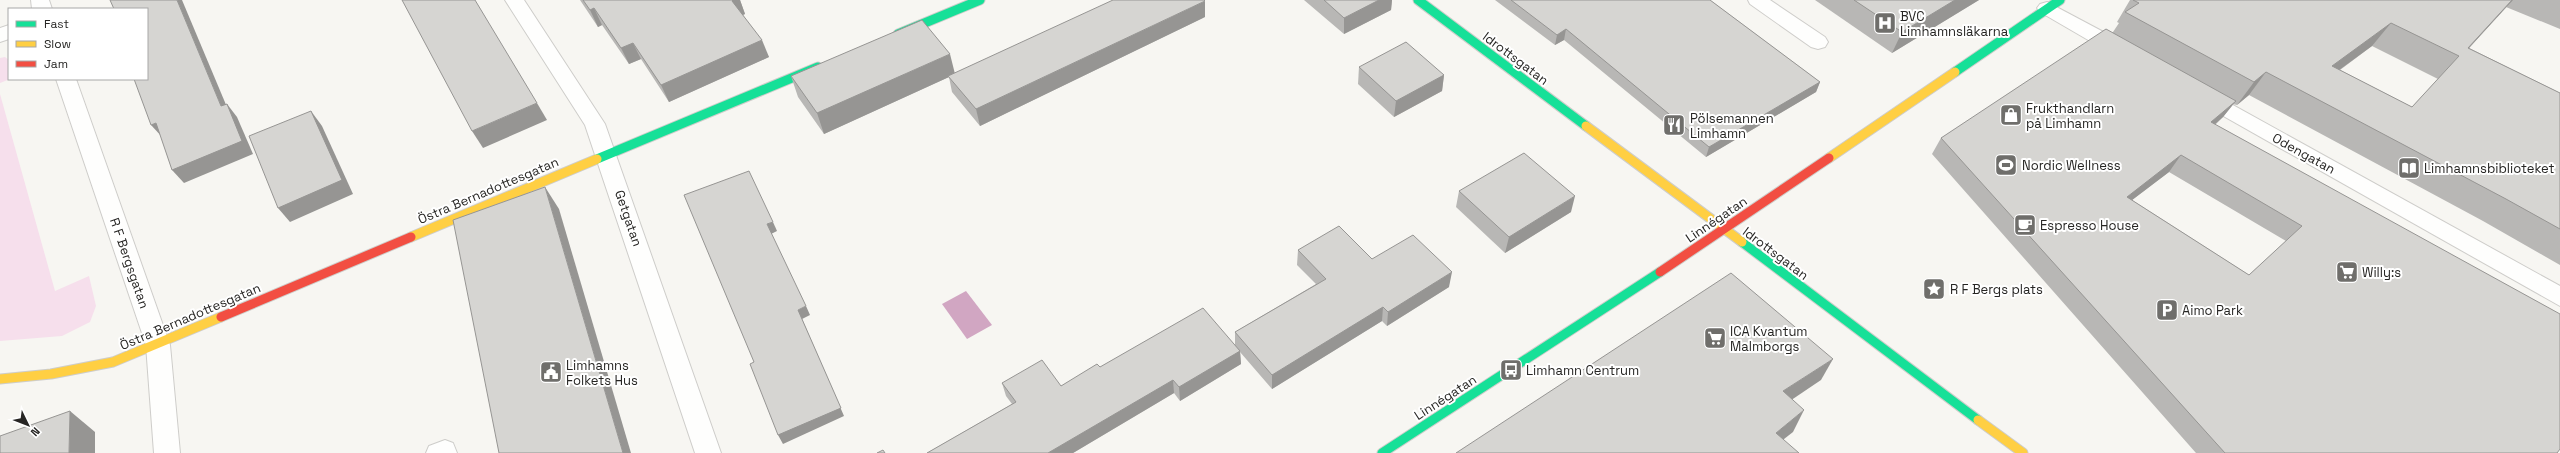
<svg xmlns="http://www.w3.org/2000/svg" width="2560" height="453" font-family="'Space Grotesk',sans-serif">
	<style>
		.green { fill: #f6dfec }
		.water { fill: #d1a6c2 }
		.lines { fill: none; stroke-linecap: round; stroke-linejoin: round }
		.lane-casing { stroke: #cecdca; stroke-width: 2 }
		.street-casing { stroke: #cecdca; stroke-width: 2 }
		.fast-casing { stroke: #cecdca; stroke-width: 11 }
		.slow-casing { stroke: #cecdca; stroke-width: 11 }
		.jam-casing { stroke: #cecdca; stroke-width: 11 }
		.lane { fill: #fefefd; fill-rule: evenodd }
		.street { fill: #fefefd; fill-rule: evenodd }
		.fast { stroke: #16e098; stroke-width: 9 }
		.slow { stroke: #ffcf43; stroke-width: 9 }
		.jam { stroke: #f24e42; stroke-width: 9 }
		.wall { fill: #b8b7b5; fill-rule: evenodd }
		.shaded-wall { fill: #969593 }
		.building { fill: #d6d5d2; stroke: #969593; fill-rule: evenodd }
		.labels { text-anchor: middle; stroke-width: 4; stroke-linejoin: round; paint-order: stroke }
		.poi-label { font-size: 13px; fill: #262523; stroke: #fff; text-anchor: start }
		.street-label { font-size: 13px; fill: #262523; stroke: #fff }
	</style>
	<rect width="100%" height="100%" fill="#f7f6f2"/>
	<g class="green">
		<path d="M 5,57 L 9,60 L 10,79 L 0,83 L 0,58 Z"/>
		<path d="M 0,94 L 55,291 L 89,276 L 96,306 L 90,322 L 62,336 L 0,341 Z"/>
	</g>
	<path class="water" d="M 966,291 L 992,325 L 967,339 L 942,304 Z"/>
	<g class="lines">
		<g class="lane-casing">
			<path id="lane" d="M 445,440 L 453,443 L 457,453 L 426,453 L 429,446 Z"/>
		</g>
		<g class="street-casing">
			<g id="street">
				<path d="M 31,0 L 49,0 L 52,9 L 32,9 Z"/>
				<path d="M 505,0 L 524,0 L 605,124 L 721,453 L 695,453 L 585,125 Z"/>
				<path d="M 1748,0 L 1770,0 L 1825,37 L 1828,42 L 1825,47 L 1818,49 L 1811,47 L 1750,4 Z"/>
				<path d="M 2047,2 L 2128,45 L 2131,50 L 2128,55 L 2121,57 L 2114,55 L 2040,12 L 2037,8 L 2040,4 Z"/>
				<path d="M 9,25 L 9,39 L 0,42 L 0,28 Z"/>
				<path d="M 56,79 L 76,79 L 170,345 L 180,453 L 154,453 L 146,345 Z"/>
				<path d="M 2202,88 L 2560,286 L 2560,306 L 2195,100 L 2192,95 L 2195,90 Z"/>
			</g>
		</g>
		<g class="fast-casing">
			<g id="fast">
				<path d="M 1418,0 L 1586,126"/>
				<path d="M 898,34 L 980,0"/>
				<path d="M 1955,72 L 2060,0"/>
				<path d="M 597,159 L 818,67"/>
				<path d="M 1742,242 L 1978,420"/>
				<path d="M 1382,453 L 1660,272"/>
			</g>
		</g>
		<g class="slow-casing">
			<g id="slow">
				<path d="M 1586,126 L 1742,242"/>
				<path d="M 1829,158 L 1955,72"/>
				<path d="M 411,237 L 597,159"/>
				<path d="M 0,379 L 51,374 L 113,362 L 221,317"/>
				<path d="M 1978,420 L 2023,453"/>
			</g>
		</g>
		<g class="jam-casing">
			<g id="jam">
				<path d="M 1660,272 L 1829,158"/>
				<path d="M 221,317 L 411,237"/>
			</g>
		</g>
		<use href="#lane" class="lane"/>
		<use href="#street" class="street"/>
		<use href="#fast" class="fast"/>
		<use href="#slow" class="slow"/>
		<use href="#jam" class="jam"/>
	</g>
	<g class="wall">
		<path d="M 580,0 L 740,0 L 745,14 L 743,15 L 769,57 L 669,102 L 641,59 L 629,64 L 602,25 L 598,27 Z"/>
		<path d="M 1304,0 L 1392,0 L 1391,10 L 1344,34 Z"/>
		<path d="M 1495,0 L 1710,0 L 1820,82 L 1816,92 L 1706,157 L 1564,40 L 1555,45 Z"/>
		<path d="M 1815,0 L 1979,0 L 1892,53 Z"/>
		<path d="M 2130,0 L 2560,0 L 2560,29 L 2506,7 L 2469,48 L 2560,93 L 2560,265 L 2483,221 L 2249,95 L 2237,105 L 2233,104 L 2223,117 L 2215,125 L 2557,453 L 2196,453 L 1932,154 L 1941,138 L 2113,32 L 2119,23 L 2117,22 ZM 2372,46 L 2438,79 L 2412,107 L 2340,70 ZM 2169,172 L 2286,241 L 2249,275 L 2132,200 Z"/>
		<path d="M 1205,17 L 980,126 L 952,92 L 949,77 L 824,134 L 798,97 L 791,76 L 955,73 Z"/>
		<path d="M 1359,67 L 1444,75 L 1442,91 L 1394,117 L 1358,84 Z"/>
		<path d="M 1459,191 L 1571,212 L 1505,253 L 1456,207 Z"/>
		<path d="M 1298,250 L 1372,259 L 1449,287 L 1387,326 L 1382,321 L 1272,389 L 1240,352 L 1241,364 L 1180,401 L 1174,393 L 1073,453 L 927,453 L 1012,404 L 1006,396 L 1002,383 L 1061,386 L 1100,367 L 1235,345 L 1235,332 L 1316,284 L 1297,265 Z"/>
	</g>
	<g class="shaded-wall">
		<path d="M 177,0 L 182,0 L 232,119 L 221,106 Z"/>
		<path d="M 733,0 L 740,0 L 745,14 L 738,17 L 732,1 Z"/>
		<path d="M 1379,0 L 1392,0 L 1391,10 L 1344,34 L 1344,18 Z"/>
		<path d="M 1955,0 L 1979,0 L 1892,53 L 1902,32 Z"/>
		<path d="M 2512,0 L 2513,0 L 2448,71 L 2468,48 Z"/>
		<path d="M 1205,1 L 1205,17 L 980,126 L 976,109 Z"/>
		<path d="M 594,8 L 602,25 L 598,27 L 590,10 Z"/>
		<path d="M 2391,23 L 2372,46 L 2313,89 L 2332,66 Z"/>
		<path d="M 1566,29 L 1564,40 L 1555,45 L 1557,35 Z"/>
		<path d="M 762,40 L 769,57 L 669,102 L 661,85 Z"/>
		<path d="M 633,43 L 641,59 L 629,64 L 621,48 Z"/>
		<path d="M 950,54 L 955,74 L 948,76 L 949,77 L 824,134 L 817,113 Z"/>
		<path d="M 2266,72 L 2249,95 L 2237,105 L 2254,82 Z"/>
		<path d="M 1444,75 L 1442,91 L 1394,117 L 1396,101 Z"/>
		<path d="M 1820,82 L 1816,92 L 1706,157 L 1709,147 Z"/>
		<path d="M 2236,101 L 2223,117 L 2198,139 L 2211,122 Z"/>
		<path d="M 537,103 L 547,120 L 483,148 L 472,131 Z"/>
		<path d="M 227,104 L 237,117 L 253,154 L 184,183 L 172,170 Z"/>
		<path d="M 311,111 L 322,126 L 353,194 L 290,222 L 278,208 Z"/>
		<path d="M 156,123 L 163,138 L 151,125 Z"/>
		<path d="M 2181,155 L 2169,172 L 2115,213 L 2127,197 Z"/>
		<path d="M 545,187 L 559,209 L 631,453 L 623,453 Z"/>
		<path d="M 1575,196 L 1571,212 L 1505,253 L 1509,237 Z"/>
		<path d="M 773,222 L 777,231 L 771,234 L 767,224 Z"/>
		<path d="M 1452,272 L 1449,287 L 1387,326 L 1388,312 Z"/>
		<path d="M 806,306 L 810,315 L 802,319 L 844,416 L 783,444 L 778,435 L 798,310 Z"/>
		<path d="M 1383,307 L 1382,321 L 1272,389 L 1272,375 Z"/>
		<path d="M 1240,351 L 1241,364 L 1180,401 L 1179,387 Z"/>
		<path d="M 1833,359 L 1821,380 L 1772,413 L 1783,391 Z"/>
		<path d="M 1173,380 L 1174,393 L 1073,453 L 1048,453 Z"/>
		<path d="M 1804,410 L 1793,432 L 1766,453 L 1776,433 Z"/>
		<path d="M 70,411 L 95,432 L 95,453 L 69,453 Z"/>
	</g>
	<g class="building">
		<path d="M 110,0 L 177,0 L 221,106 L 227,104 L 242,141 L 172,170 L 156,123 L 151,125 L 134,79 L 147,79 L 147,9 L 114,9 Z"/>
		<path d="M 402,0 L 475,0 L 537,103 L 472,131 Z"/>
		<path d="M 583,0 L 733,0 L 732,1 L 762,40 L 661,85 L 633,43 L 621,48 L 594,8 L 590,10 Z"/>
		<path d="M 1113,0 L 1204,0 L 1205,1 L 976,109 L 948,76 Z"/>
		<path d="M 1324,0 L 1379,0 L 1344,18 Z"/>
		<path d="M 1511,0 L 1710,0 L 1820,82 L 1709,147 L 1566,29 L 1557,35 Z"/>
		<path d="M 1854,0 L 1955,0 L 1902,32 Z"/>
		<path d="M 2133,0 L 2512,0 L 2468,48 L 2560,93 L 2560,229 L 2506,199 L 2266,72 L 2254,82 L 2125,12 L 2139,3 ZM 2391,23 L 2459,56 L 2412,107 L 2332,66 Z"/>
		<path d="M 922,20 L 950,54 L 817,113 L 791,76 Z"/>
		<path d="M 2106,29 L 2236,101 L 2211,122 L 2560,314 L 2560,449 L 2557,453 L 2225,453 L 1941,138 ZM 2181,155 L 2302,226 L 2249,275 L 2127,197 Z"/>
		<path d="M 1406,42 L 1444,75 L 1396,101 L 1359,67 Z"/>
		<path d="M 311,111 L 342,180 L 278,208 L 249,136 Z"/>
		<path d="M 1524,153 L 1575,196 L 1509,237 L 1459,191 Z"/>
		<path d="M 749,171 L 773,222 L 767,224 L 806,306 L 798,310 L 841,408 L 778,435 L 750,364 L 754,362 L 684,195 Z"/>
		<path d="M 545,187 L 623,453 L 499,453 L 453,220 Z"/>
		<path d="M 1339,226 L 1372,259 L 1413,235 L 1452,272 L 1388,312 L 1383,307 L 1272,375 L 1235,332 L 1326,279 L 1298,250 Z"/>
		<path d="M 1731,273 L 1833,359 L 1783,391 L 1804,410 L 1776,433 L 1799,453 L 1456,453 Z"/>
		<path d="M 1203,308 L 1240,351 L 1179,387 L 1173,380 L 1048,453 L 927,453 L 1016,402 L 1002,383 L 1042,360 L 1061,386 L 1097,364 L 1100,367 Z"/>
		<path d="M 70,411 L 69,453 L 0,453 L 0,436 Z"/>
		<path d="M 883,450 L 885,453 L 877,453 Z"/>
	</g>
	<defs>
		<g id="hospital-square" transform="scale(1.15)"><rect x="-9" y="-9" width="18" height="18" rx="4" fill="#6f6e6b" stroke="#fff"/><path d="M-5-5h3v3.5h4V-5h3V5h-3V1.5h-4V5h-3Z" fill="#fff"/></g>
		<g id="shop-square" transform="scale(1.15)"><rect x="-9" y="-9" width="18" height="18" rx="4" fill="#6f6e6b" stroke="#fff"/><path d="M-5-2.5h2.3a2.7 3.5 0 0 1 5.4 0H5L5.5 6h-11ZM-1.5-2.5h3a1.5 2.3 0 0 0-3 0Z" fill="#fff"/></g>
		<g id="restaurant-square" transform="scale(1.15)"><rect x="-9" y="-9" width="18" height="18" rx="4" fill="#6f6e6b" stroke="#fff"/><path d="M-5-6h1v4h1v-4h1v4h1v-4h1v5L-1.5 .5V6h-2V.5L-5-1ZM5-6V6H3V1.5H1.5Q1.5-4 5-6Z" fill="#fff"/></g>
		<g id="stadium-square" transform="scale(1.15)"><rect x="-9" y="-9" width="18" height="18" rx="4" fill="#6f6e6b" stroke="#fff"/><path d="M0-5a6.5 5 0 1 0 0 10a6.5 5 0 1 0 0-10ZM-3.5-1.8h7v3.6h-7Z" fill="#fff"/></g>
		<g id="library-square" transform="scale(1.15)"><rect x="-9" y="-9" width="18" height="18" rx="4" fill="#6f6e6b" stroke="#fff"/><path d="M-6-4Q-3-5.5-.7-3.5V5Q-3 3-6 4ZM6-4Q3-5.5 .7-3.5V5Q3 3 6 4Z" fill="#fff"/></g>
		<g id="cafe-square" transform="scale(1.15)"><rect x="-9" y="-9" width="18" height="18" rx="4" fill="#6f6e6b" stroke="#fff"/><path d="M-5.5-4.5H6V0H3Q3 3.5 0 3.5H-2.5Q-5.5 3.5-5.5 0ZM3-3.2v2h1.7v-2ZM-6 4.5H4V6H-6Z" fill="#fff"/></g>
		<g id="supermarket-square" transform="scale(1.15)"><rect x="-9" y="-9" width="18" height="18" rx="4" fill="#6f6e6b" stroke="#fff"/><path d="M-6-5.5h2.5l.6 2H6L4.5 2H-2.5L-4.4-4H-6ZM-1.5 3.2a1.3 1.3 0 1 0 .1 0ZM3 3.2a1.3 1.3 0 1 0 .1 0Z" fill="#fff"/></g>
		<g id="sight-square" transform="scale(1.15)"><rect x="-9" y="-9" width="18" height="18" rx="4" fill="#6f6e6b" stroke="#fff"/><path d="M0-6L1.8-2.2L6-1.7L2.9 1.2L3.7 5.4L0 3.3L-3.7 5.4L-2.9 1.2L-6-1.7L-1.8-2.2Z" fill="#fff"/></g>
		<g id="parking-square" transform="scale(1.15)"><rect x="-9" y="-9" width="18" height="18" rx="4" fill="#6f6e6b" stroke="#fff"/><path d="M-3.5-5.5H1a3.5 3.5 0 0 1 0 7H-1V5.5H-3.5ZM-1-3.4V-.6H.8a1.4 1.4 0 0 0 0-2.8Z" fill="#fff"/></g>
		<g id="bus-square" transform="scale(1.15)"><rect x="-9" y="-9" width="18" height="18" rx="4" fill="#6f6e6b" stroke="#fff"/><path d="M-5-6H5V4H4V6H2V4H-2V6H-4V4H-5ZM-3.5-4V0h7V-4ZM-3.5 1.2v1.5H-2V1.2ZM2 1.2v1.5H3.5V1.2Z" fill="#fff"/></g>
		<g id="civic-square" transform="scale(1.15)"><rect x="-9" y="-9" width="18" height="18" rx="4" fill="#6f6e6b" stroke="#fff"/><path d="M-.6-6.5H3V-4.5H.6V-3L4-1V1h2V6H-6V1h2V-1L-.6-3ZM-1.2 2.5V6h2.4V2.5Z" fill="#fff"/></g>
	</defs>
	<g fill-rule="evenodd">
		<use href="#hospital-square" x="1885" y="23"/>
		<use href="#shop-square" x="2011" y="115"/>
		<use href="#restaurant-square" x="1674" y="125"/>
		<use href="#stadium-square" x="2006" y="165"/>
		<use href="#library-square" x="2409" y="168"/>
		<use href="#cafe-square" x="2025" y="225"/>
		<use href="#supermarket-square" x="2347" y="272"/>
		<use href="#sight-square" x="1934" y="289"/>
		<use href="#parking-square" x="2167" y="310"/>
		<use href="#supermarket-square" x="1715" y="338"/>
		<use href="#bus-square" x="1511" y="370"/>
		<use href="#civic-square" x="551" y="372"/>
	</g>
	<g class="labels">
		<g class="poi-label">
			<text x="1900" y="21">BVC<tspan x="1900" dy="15">Limhamnsläkarna</tspan></text>
			<text x="2026" y="113">Frukthandlarn<tspan x="2026" dy="15">på Limhamn</tspan></text>
			<text x="1690" y="123">Pölsemannen<tspan x="1690" dy="15">Limhamn</tspan></text>
			<text x="2022" y="170">Nordic Wellness</text>
			<text x="2424" y="173">Limhamnsbiblioteket</text>
			<text x="2040" y="230">Espresso House</text>
			<text x="2362" y="277">Willy:s</text>
			<text x="1950" y="294">R F Bergs plats</text>
			<text x="2182" y="315">Aimo Park</text>
			<text x="1730" y="336">ICA Kvantum<tspan x="1730" dy="15">Malmborgs</tspan></text>
			<text x="566" y="370">Limhamns<tspan x="566" dy="15">Folkets Hus</tspan></text>
			<text x="1526" y="375">Limhamn Centrum</text>
		</g>
		<g class="street-label">
			<text transform="translate(1516 58) rotate(37)" y="5">Idrottsgatan</text>
			<text transform="translate(2304 153) rotate(29)" y="5">Odengatan</text>
			<text transform="translate(488 190) rotate(-23)" y="5">Östra Bernadottesgatan</text>
			<text transform="translate(629 218) rotate(71)" y="5">Getgatan</text>
			<text transform="translate(1716 219) rotate(-34)" y="5">Linnégatan</text>
			<text transform="translate(1776 253) rotate(37)" y="5">Idrottsgatan</text>
			<text transform="translate(130 263) rotate(71)" y="5">R F Bergsgatan</text>
			<text transform="translate(190 316) rotate(-23)" y="5">Östra Bernadottesgatan</text>
			<text transform="translate(1445 397) rotate(-33)" y="5">Linnégatan</text>
		</g>
	</g>
	<rect x="8" y="8" width="140" height="72" fill="#ffffff" stroke="#a8a8a7"/>
	<rect x="16" y="21" width="20" height="6" fill="#16e098" stroke="#a8a8a7"/>
	<text x="44" y="28" font-size="12" fill="#262523">Fast</text>
	<rect x="16" y="41" width="20" height="6" fill="#ffcf43" stroke="#a8a8a7"/>
	<text x="44" y="48" font-size="12" fill="#262523">Slow</text>
	<rect x="16" y="61" width="20" height="6" fill="#f24e42" stroke="#a8a8a7"/>
	<text x="44" y="68" font-size="12" fill="#262523">Jam</text>
	<g transform="translate(28 425) rotate(133)" stroke="#ffffff" stroke-width="3" paint-order="stroke">
	<path d="M0-3L7 15L0 10L-7 15Z" fill="#262523"/>
	<text y="-6" font-size="11" font-weight="bold" text-anchor="middle" fill="#262523">N</text>
	</g>
</svg>
